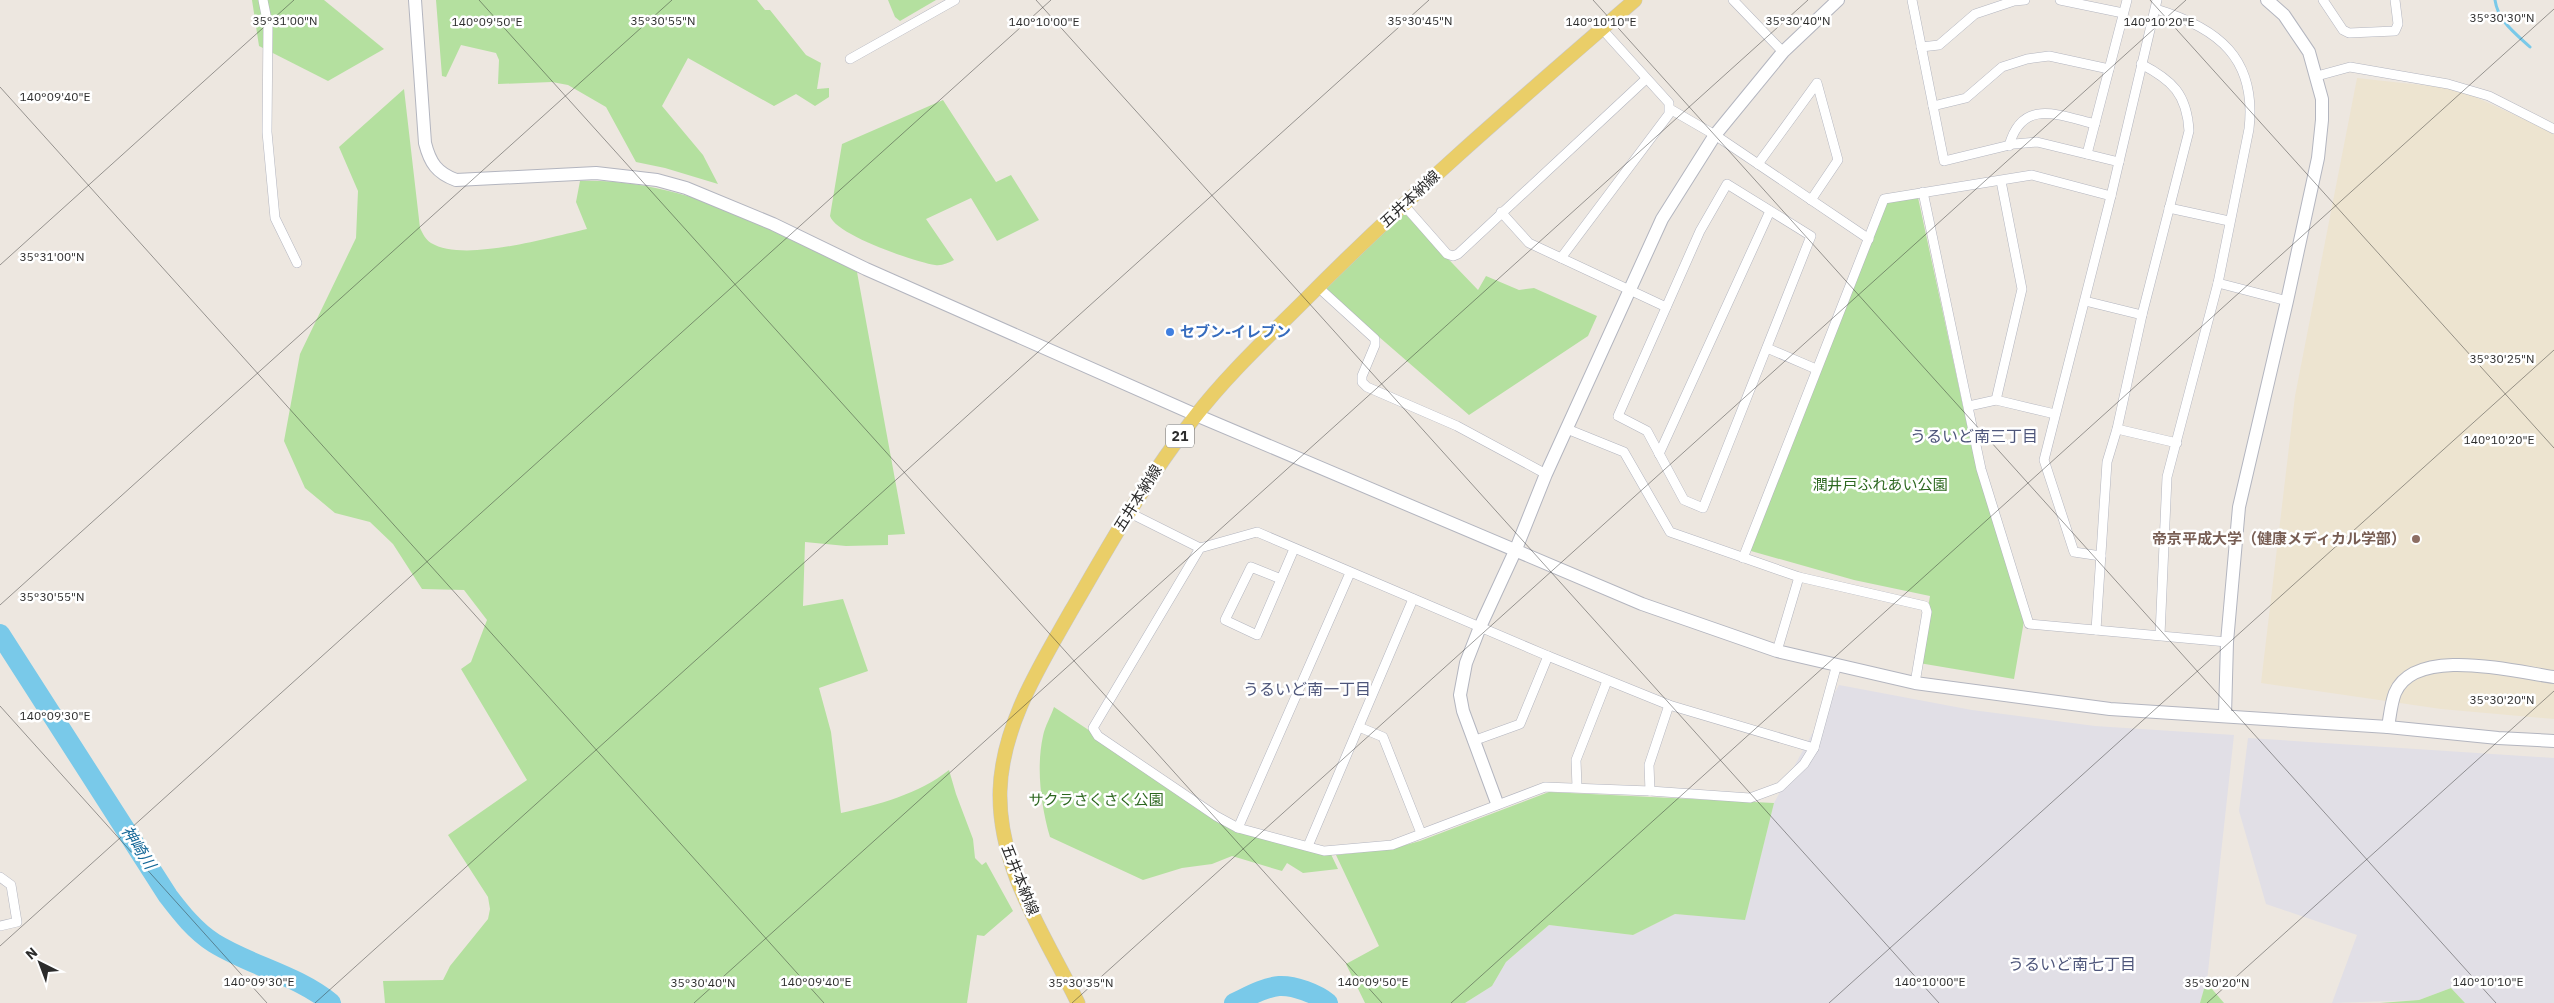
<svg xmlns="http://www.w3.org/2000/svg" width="2554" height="1003" font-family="'IBM Plex Sans','Noto Sans JP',sans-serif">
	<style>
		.industrial { fill: #e1dfe6 }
		.education { fill: #ede4d0 }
		.green { fill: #b4e09f }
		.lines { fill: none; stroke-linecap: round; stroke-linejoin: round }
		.stream { stroke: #79c9e9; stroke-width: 3 }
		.river { stroke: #79c9e9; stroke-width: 20 }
		.street-casing { stroke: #b3b5bf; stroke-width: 10 }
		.secondary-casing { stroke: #b3b5bf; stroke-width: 14 }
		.primary-casing { stroke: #c8c8c8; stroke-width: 15 }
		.street { stroke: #fff; stroke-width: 9 }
		.secondary { stroke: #fff; stroke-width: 12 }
		.primary { stroke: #eace68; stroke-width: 14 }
		.ticks { fill: none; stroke: #2c2c2c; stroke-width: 1; stroke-opacity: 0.45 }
		.shop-dot { fill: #3f7fe0; stroke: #fff; stroke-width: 2 }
		.education-dot { fill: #8d6e63; stroke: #fff; stroke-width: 2 }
		.labels { text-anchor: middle; stroke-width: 5; stroke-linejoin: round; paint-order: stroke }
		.shield { fill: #fff; stroke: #6b6b6b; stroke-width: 1 }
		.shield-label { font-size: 14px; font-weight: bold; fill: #2c2c2c }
		.street-label { font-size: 15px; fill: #2c2c2c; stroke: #fff }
		.shop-label { font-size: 15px; font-weight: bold; fill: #366cbe; stroke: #fff; text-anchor: start }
		.park-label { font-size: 15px; fill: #2c671f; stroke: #fff }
		.education-label { font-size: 15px; font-weight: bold; fill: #785e54; stroke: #fff; text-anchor: end }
		.neighbourhood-label { font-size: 16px; fill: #4e567b; stroke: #fff }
		.water-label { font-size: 16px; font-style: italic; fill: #156898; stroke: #fff }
		.ticks-label { font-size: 12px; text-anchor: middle; fill: #2c2c2c; stroke: #fff; stroke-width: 5; stroke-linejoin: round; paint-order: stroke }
	</style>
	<rect width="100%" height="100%" fill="#ede7e0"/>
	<g class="industrial">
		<path d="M 1839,685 L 1972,710 L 2095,726 L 2234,735 L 2207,981 L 2200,1003 L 1465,1003 L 1492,986 L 1506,962 L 1549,925 L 1633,935 L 1675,914 L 1745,919 L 1774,803 Z"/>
		<path d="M 2248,738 L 2554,758 L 2554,1003 L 2465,1003 L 2451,988 L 2419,1000 L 2332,1003 L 2357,935 L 2266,904 L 2239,811 Z"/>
	</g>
	<path class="education" d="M 2357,78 L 2458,89 L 2554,133 L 2554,719 L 2441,709 L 2261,683 L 2295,396 Z"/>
	<g class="green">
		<path d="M 252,0 L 324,0 L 384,49 L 328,81 L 259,46 Z"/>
		<path d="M 436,0 L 757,0 L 765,10 L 770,10 L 806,55 L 821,63 L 817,89 L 829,88 L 829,97 L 815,106 L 796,94 L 774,106 L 688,58 L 662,106 L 703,155 L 718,184 L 665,168 L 636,162 L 606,107 L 568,85 L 552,82 L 498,84 L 499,60 L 496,53 L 461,45 L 446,77 L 442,76 Z"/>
		<path d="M 888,0 L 936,0 L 900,21 L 895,17 Z"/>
		<path d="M 404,89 L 420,228 C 423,234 425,239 431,243 C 464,263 550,237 587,229 L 576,202 L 580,181 C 677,178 774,226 857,272 L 905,534 L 888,535 L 888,545 L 846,546 L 805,542 L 803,606 L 843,599 L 868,671 L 819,688 L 831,732 L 841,813 C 878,805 919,794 949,770 L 956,794 L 973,839 L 975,858 L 982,865 L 986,862 L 1013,911 L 984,936 L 977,935 L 967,1003 L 385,1003 L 383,981 L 443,980 L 450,966 L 488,919 L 490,909 L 488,897 L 448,835 L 527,780 L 461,669 L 471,662 L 487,620 L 464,590 L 422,589 L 393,544 L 370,522 L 335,513 L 305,488 L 284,441 L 300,354 L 356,238 L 358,191 L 339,147 Z"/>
		<path d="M 943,100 L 996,182 L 1011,175 L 1039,220 L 997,241 L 971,198 L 926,219 L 954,260 C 948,263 942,266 935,265 C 915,262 836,235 830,216 L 842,144 Z"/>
		<path d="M 1912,190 L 1917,193 L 1977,471 L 2024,621 L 2014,679 L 1919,663 L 1930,596 L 1854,580 L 1751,551 L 1749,545 L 1887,194 Z"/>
		<path d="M 1400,214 L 1406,215 L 1478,290 L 1486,276 L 1519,290 L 1534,288 L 1597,316 L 1588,336 L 1469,415 L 1325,290 Z"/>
		<path d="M 1054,707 L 1230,824 L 1328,848 L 1338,869 L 1303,873 L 1287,863 L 1282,871 L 1232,856 L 1212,864 L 1182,868 L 1143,880 L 1050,837 C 1041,806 1036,768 1043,736 C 1045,726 1051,716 1054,707 Z"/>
		<path d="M 1549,792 L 1774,803 L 1745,920 L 1675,914 L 1633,935 L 1549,925 L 1506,962 L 1492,986 L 1465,1003 L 1365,1003 L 1346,964 L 1379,946 L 1336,855 L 1391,849 L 1420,841 Z"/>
		<path d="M 2206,982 L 2224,1003 L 2200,1003 Z"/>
		<path d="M 2451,988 L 2465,1003 L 2380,1003 L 2419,1000 Z"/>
	</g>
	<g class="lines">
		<path class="stream" d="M 2495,0 C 2498,21 2515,33 2530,47"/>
		<g class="river">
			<path d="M 0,634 L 168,896 C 181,913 195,931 214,943 C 251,966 297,975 331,1003"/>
			<path d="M 1234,1003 C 1247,997 1265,987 1279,986 C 1294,985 1317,994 1328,1003"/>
		</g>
		<g class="street-casing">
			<g id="street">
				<path d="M 263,0 L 268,25 L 267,132 L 275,218 L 297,263"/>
				<path d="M 1733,0 L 1783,52"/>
				<path d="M 1912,0 L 1944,161 L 2014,144 L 2037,142 L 2119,162"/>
				<path d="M 2060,0 L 2123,13"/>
				<path d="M 2323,0 L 2343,30 L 2349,33 L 2395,31 L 2398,24 L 2395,0"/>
				<path d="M 2156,9 C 2218,28 2257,58 2249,129 L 2218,283 L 2167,477 L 2160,635"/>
				<path d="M 1921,47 L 1939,45 L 1975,14 L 2014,1 L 2025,0"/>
				<path d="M 850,59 L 955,0"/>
				<path d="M 2317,76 L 2350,67 L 2448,84 L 2489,96 L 2554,129"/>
				<path d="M 1933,106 L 1966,98 L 2002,67 L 2027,59 L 2049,56 L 2109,69"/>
				<path d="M 1670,109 L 1715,135 L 1869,239"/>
				<path d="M 2009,146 C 2022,98 2058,115 2095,124"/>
				<path d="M 2087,154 L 2127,0"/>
				<path d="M 1758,164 L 1817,83 L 1838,160 L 1811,200"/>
				<path d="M 1727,184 L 1811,236 L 1703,508 L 1684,500 L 1647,431 L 1618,416 L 1700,231 Z"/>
				<path d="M 1923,192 L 1981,469 L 2029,624 L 2227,642"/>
				<path d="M 1403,204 L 1447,254 L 1453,256 L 1458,254 L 1646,79"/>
				<path d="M 2169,208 L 2229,221"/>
				<path d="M 1501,212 L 1529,243 L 1666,307"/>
				<path d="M 1561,258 L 1669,114 L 1669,103 L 1602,29"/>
				<path d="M 2218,283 L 2287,301"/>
				<path d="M 1318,287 L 1375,339 L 1375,345 L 1362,376 L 1362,382 L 1367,387 L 1457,426 L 1546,474"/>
				<path d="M 2085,301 L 2142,315"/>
				<path d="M 1767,348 L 1816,369"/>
				<path d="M 1996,400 L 2022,289 L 2001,181"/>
				<path d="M 1969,406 L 1996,400 L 2055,414"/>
				<path d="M 1567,429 L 1624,452 L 1670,532 L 1799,577 L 1925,606 L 1927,612 L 1915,683"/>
				<path d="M 2117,429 L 2177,443"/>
				<path d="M 1659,454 L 1770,211"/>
				<path d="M 1128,512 L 1200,548"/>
				<path d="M 2101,556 L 2074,552 L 2044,460 L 2111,196 L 2157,0"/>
				<path d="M 1743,558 L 1884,199 L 2032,175 L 2111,196"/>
				<path d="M 1281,579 L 1251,567 L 1225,620 L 1257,635 L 1294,549"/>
				<path d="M 2096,630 L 2107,462 L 2117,429 L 2142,315 L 2189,131 C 2187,94 2172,80 2141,64"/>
				<path d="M 1777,651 L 1799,577"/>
				<path d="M 1548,656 L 1257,532 L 1200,548 L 1093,728 L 1098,736 L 1216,816 L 1238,828 L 1324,851 L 1392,845 L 1545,787 L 1650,791 L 1750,798 L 1780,787 L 1804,764 L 1814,748 L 1837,664"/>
				<path d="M 1359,727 L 1383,737 L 1421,833"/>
				<path d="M 1473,741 L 1520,724 L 1548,656 L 1669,705 L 1814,748"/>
				<path d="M 1577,787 L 1576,760 L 1607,681"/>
				<path d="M 1650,791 L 1649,765 L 1669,705"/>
				<path d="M 1238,828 L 1350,573"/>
				<path d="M 1308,846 L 1413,599"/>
				<path d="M 0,877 L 11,885 L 17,922 L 0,926"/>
			</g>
		</g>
		<g class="secondary-casing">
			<g id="secondary">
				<path d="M 415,0 L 425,143 C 430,163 437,173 456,180 L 596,173 L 657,180 L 686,188 L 773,224 L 866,269 L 1196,415 L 1642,604 L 1777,651 L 1915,683 L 2110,709 L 2388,727 L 2498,738 L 2554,741"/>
				<path d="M 2225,715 L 2227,642 L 2239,507 L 2287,301 L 2318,158 L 2322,120 L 2322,99 L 2309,52 L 2284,15 L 2267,0"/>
				<path d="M 2388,727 C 2390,716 2391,703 2395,693 C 2415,645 2516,672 2554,677"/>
				<path d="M 1497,803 L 1463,711 L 1460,695 L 1466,663 L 1480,627 L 1516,549 L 1546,474 L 1662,219 L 1715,135 L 1783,52 L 1838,0"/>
			</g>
		</g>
		<g class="primary-casing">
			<path id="primary" d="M 1078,1003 C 1045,935 998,869 1000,791 C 1002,725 1040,666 1071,611 C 1110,544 1146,479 1194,418 C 1227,375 1268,337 1307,298 C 1411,193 1523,97 1635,0"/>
		</g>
		<use href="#street" class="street"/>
		<use href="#secondary" class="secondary"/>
		<use href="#primary" class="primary"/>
	</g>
	<path class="ticks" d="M 479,0 L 1382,1003M 1036,0 L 1939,1003M 1593,0 L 2496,1003M 2150,0 L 2554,448M 0,87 L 824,1003M 0,265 L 294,0M 0,605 L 672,0M 0,706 L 267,1003M 0,946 L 1051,0M 315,1003 L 1429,0M 694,1003 L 1808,0M 1072,1003 L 2186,0M 1451,1003 L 2554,9M 1829,1003 L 2554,350M 2207,1003 L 2554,691"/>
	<circle class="shop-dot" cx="1170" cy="332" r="5"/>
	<circle class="education-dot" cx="2416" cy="539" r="5"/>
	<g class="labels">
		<rect class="shield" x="1166" y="424.5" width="28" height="23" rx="4"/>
		<g class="shield-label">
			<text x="1180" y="441">21</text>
		</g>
		<g class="street-label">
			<text transform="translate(1410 199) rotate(-43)" y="5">五井本納線</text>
			<text transform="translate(1138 498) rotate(-58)" y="5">五井本納線</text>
			<text transform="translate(1020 880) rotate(68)" y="5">五井本納線</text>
		</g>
		<g class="shop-label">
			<text x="1180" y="337">セブン-イレブン</text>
		</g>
		<g class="park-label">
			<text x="1880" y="490">潤井戸ふれあい公園</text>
			<text x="1096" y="805">サクラさくさく公園</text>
		</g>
		<g class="education-label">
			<text x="2406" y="544">帝京平成大学（健康メディカル学部）</text>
		</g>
		<g class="neighbourhood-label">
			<text x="1974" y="442">うるいど南三丁目</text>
			<text x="1307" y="695">うるいど南一丁目</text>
			<text x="2072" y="970">うるいど南七丁目</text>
		</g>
		<g class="water-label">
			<text transform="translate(139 847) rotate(57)" y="6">神崎川</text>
		</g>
	</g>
	<g class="ticks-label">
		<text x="2502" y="22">35°30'30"N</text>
		<text x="285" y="25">35°31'00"N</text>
		<text x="663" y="25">35°30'55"N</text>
		<text x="1420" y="25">35°30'45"N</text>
		<text x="1798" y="25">35°30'40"N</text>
		<text x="487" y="26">140°09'50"E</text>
		<text x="1601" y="26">140°10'10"E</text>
		<text x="2159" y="26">140°10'20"E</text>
		<text x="1044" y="26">140°10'00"E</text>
		<text x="55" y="101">140°09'40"E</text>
		<text x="52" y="261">35°31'00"N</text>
		<text x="2502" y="363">35°30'25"N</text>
		<text x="2499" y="444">140°10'20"E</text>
		<text x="52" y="601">35°30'55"N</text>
		<text x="2502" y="704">35°30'20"N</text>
		<text x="55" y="720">140°09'30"E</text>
		<text x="259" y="986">140°09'30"E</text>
		<text x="816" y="986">140°09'40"E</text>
		<text x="1373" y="986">140°09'50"E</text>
		<text x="1930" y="986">140°10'00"E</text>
		<text x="2488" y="986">140°10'10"E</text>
		<text x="703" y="987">35°30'40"N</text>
		<text x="1081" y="987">35°30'35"N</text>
		<text x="2217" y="987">35°30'20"N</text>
	</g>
	<g transform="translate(40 963) rotate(318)" stroke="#ffffff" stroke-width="4" paint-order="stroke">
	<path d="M0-4L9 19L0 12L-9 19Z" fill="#2c2c2c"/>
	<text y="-8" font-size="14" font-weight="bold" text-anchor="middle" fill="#2c2c2c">N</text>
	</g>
</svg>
